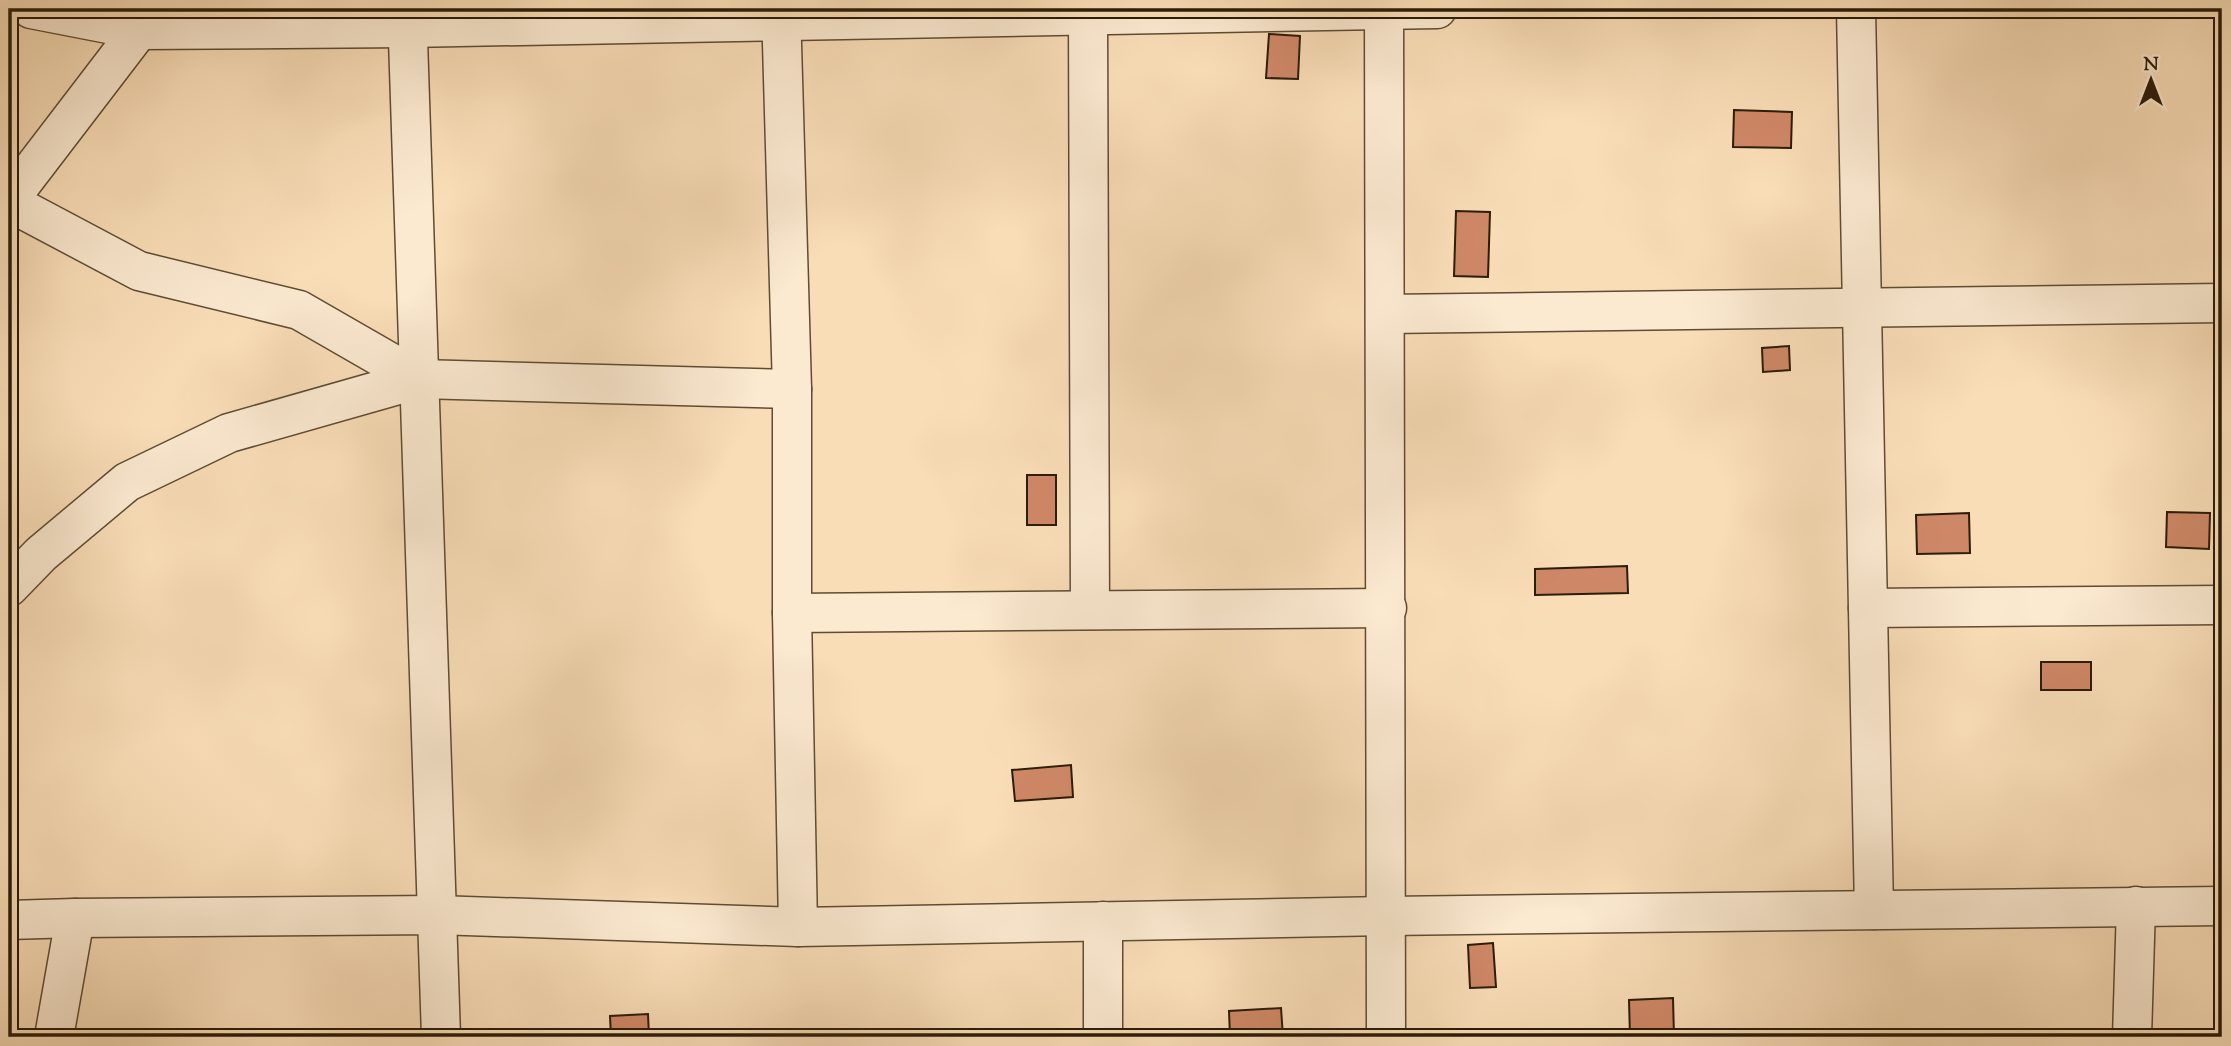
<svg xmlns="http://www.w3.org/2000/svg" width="2231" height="1046" font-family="'Sorts Mill Goudy',serif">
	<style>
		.building { fill: #cf8867; stroke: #2b1c09; stroke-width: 2 }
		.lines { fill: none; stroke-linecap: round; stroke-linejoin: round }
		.minor-casing { stroke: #5e4c34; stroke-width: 41 }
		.minor { stroke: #fbe9d0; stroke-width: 38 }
	</style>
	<rect width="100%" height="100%" fill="#f9ddb7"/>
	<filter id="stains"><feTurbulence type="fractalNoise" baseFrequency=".00286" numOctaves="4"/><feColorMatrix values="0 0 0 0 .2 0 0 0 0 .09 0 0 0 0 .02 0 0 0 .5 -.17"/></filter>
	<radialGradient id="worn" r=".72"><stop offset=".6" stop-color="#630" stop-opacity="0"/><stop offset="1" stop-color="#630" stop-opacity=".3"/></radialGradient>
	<g class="building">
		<path d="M 1269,34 L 1300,36 L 1298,79 L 1266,78 Z"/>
		<path d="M 1734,110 L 1792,112 L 1791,148 L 1733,147 Z"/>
		<path d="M 1456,211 L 1490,212 L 1488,277 L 1454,276 Z"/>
		<path d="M 1789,346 L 1790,370 L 1763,372 L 1762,348 Z"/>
		<rect x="1027" y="475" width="29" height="50"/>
		<path d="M 2167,512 L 2210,513 L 2209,549 L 2166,547 Z"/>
		<path d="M 1969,513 L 1970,553 L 1917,554 L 1916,515 Z"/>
		<path d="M 1627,566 L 1628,593 L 1535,595 L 1535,569 Z"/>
		<rect x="2041" y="662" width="50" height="28"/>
		<path d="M 1071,765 L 1073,797 L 1015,801 L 1012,770 Z"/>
		<path d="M 1493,943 L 1496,987 L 1470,988 L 1468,945 Z"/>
		<path d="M 1673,998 L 1674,1037 L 1630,1037 L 1629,1000 Z"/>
		<path d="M 1281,1008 L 1283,1037 L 1230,1037 L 1229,1011 Z"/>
		<path d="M 648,1014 L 649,1037 L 611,1037 L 610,1016 Z"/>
	</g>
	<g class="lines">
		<g class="minor-casing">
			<g id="minor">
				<path d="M 31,9 L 139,30 L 408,28 L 1437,9"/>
				<path d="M 407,9 L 441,1037"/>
				<path d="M 781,9 L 792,389 L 792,613 L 798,927"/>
				<path d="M 1384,9 L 1386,1037"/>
				<path d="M 1856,9 L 1874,910"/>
				<path d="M 1088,15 L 1090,610"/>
				<path d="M 9,200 L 139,30"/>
				<path d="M 9,202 L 139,271 L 299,310 L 419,379"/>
				<path d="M 1386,314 L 2222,303"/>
				<path d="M 9,587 L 41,554 L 127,482 L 229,433 L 419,379 L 792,389"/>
				<path d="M 1868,608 L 2222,605"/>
				<path d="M 792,613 L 1387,608"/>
				<path d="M 9,920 L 75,918 L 437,915 L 798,927 L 1387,916 L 2222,906"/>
				<path d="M 54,1037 L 75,918"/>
				<path d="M 1103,1037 L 1103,921"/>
				<path d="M 2132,1037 L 2136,906"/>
			</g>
		</g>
		<use href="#minor" class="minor"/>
	</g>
	<rect width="2231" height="1046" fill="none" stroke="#f9ddb7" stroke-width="35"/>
	<rect x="10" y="10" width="2210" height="1025" fill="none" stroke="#2b1c09" stroke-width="3.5"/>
	<rect x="18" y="18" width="2196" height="1011" fill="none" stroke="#2b1c09" stroke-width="2"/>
	<g transform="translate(2151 80)" stroke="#fbe9d0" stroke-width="5" paint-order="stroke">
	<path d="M0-5L12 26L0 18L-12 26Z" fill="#2b1c09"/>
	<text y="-10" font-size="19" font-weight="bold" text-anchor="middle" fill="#2b1c09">N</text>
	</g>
	<rect width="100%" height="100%" filter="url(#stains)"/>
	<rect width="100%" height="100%" fill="url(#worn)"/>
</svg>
